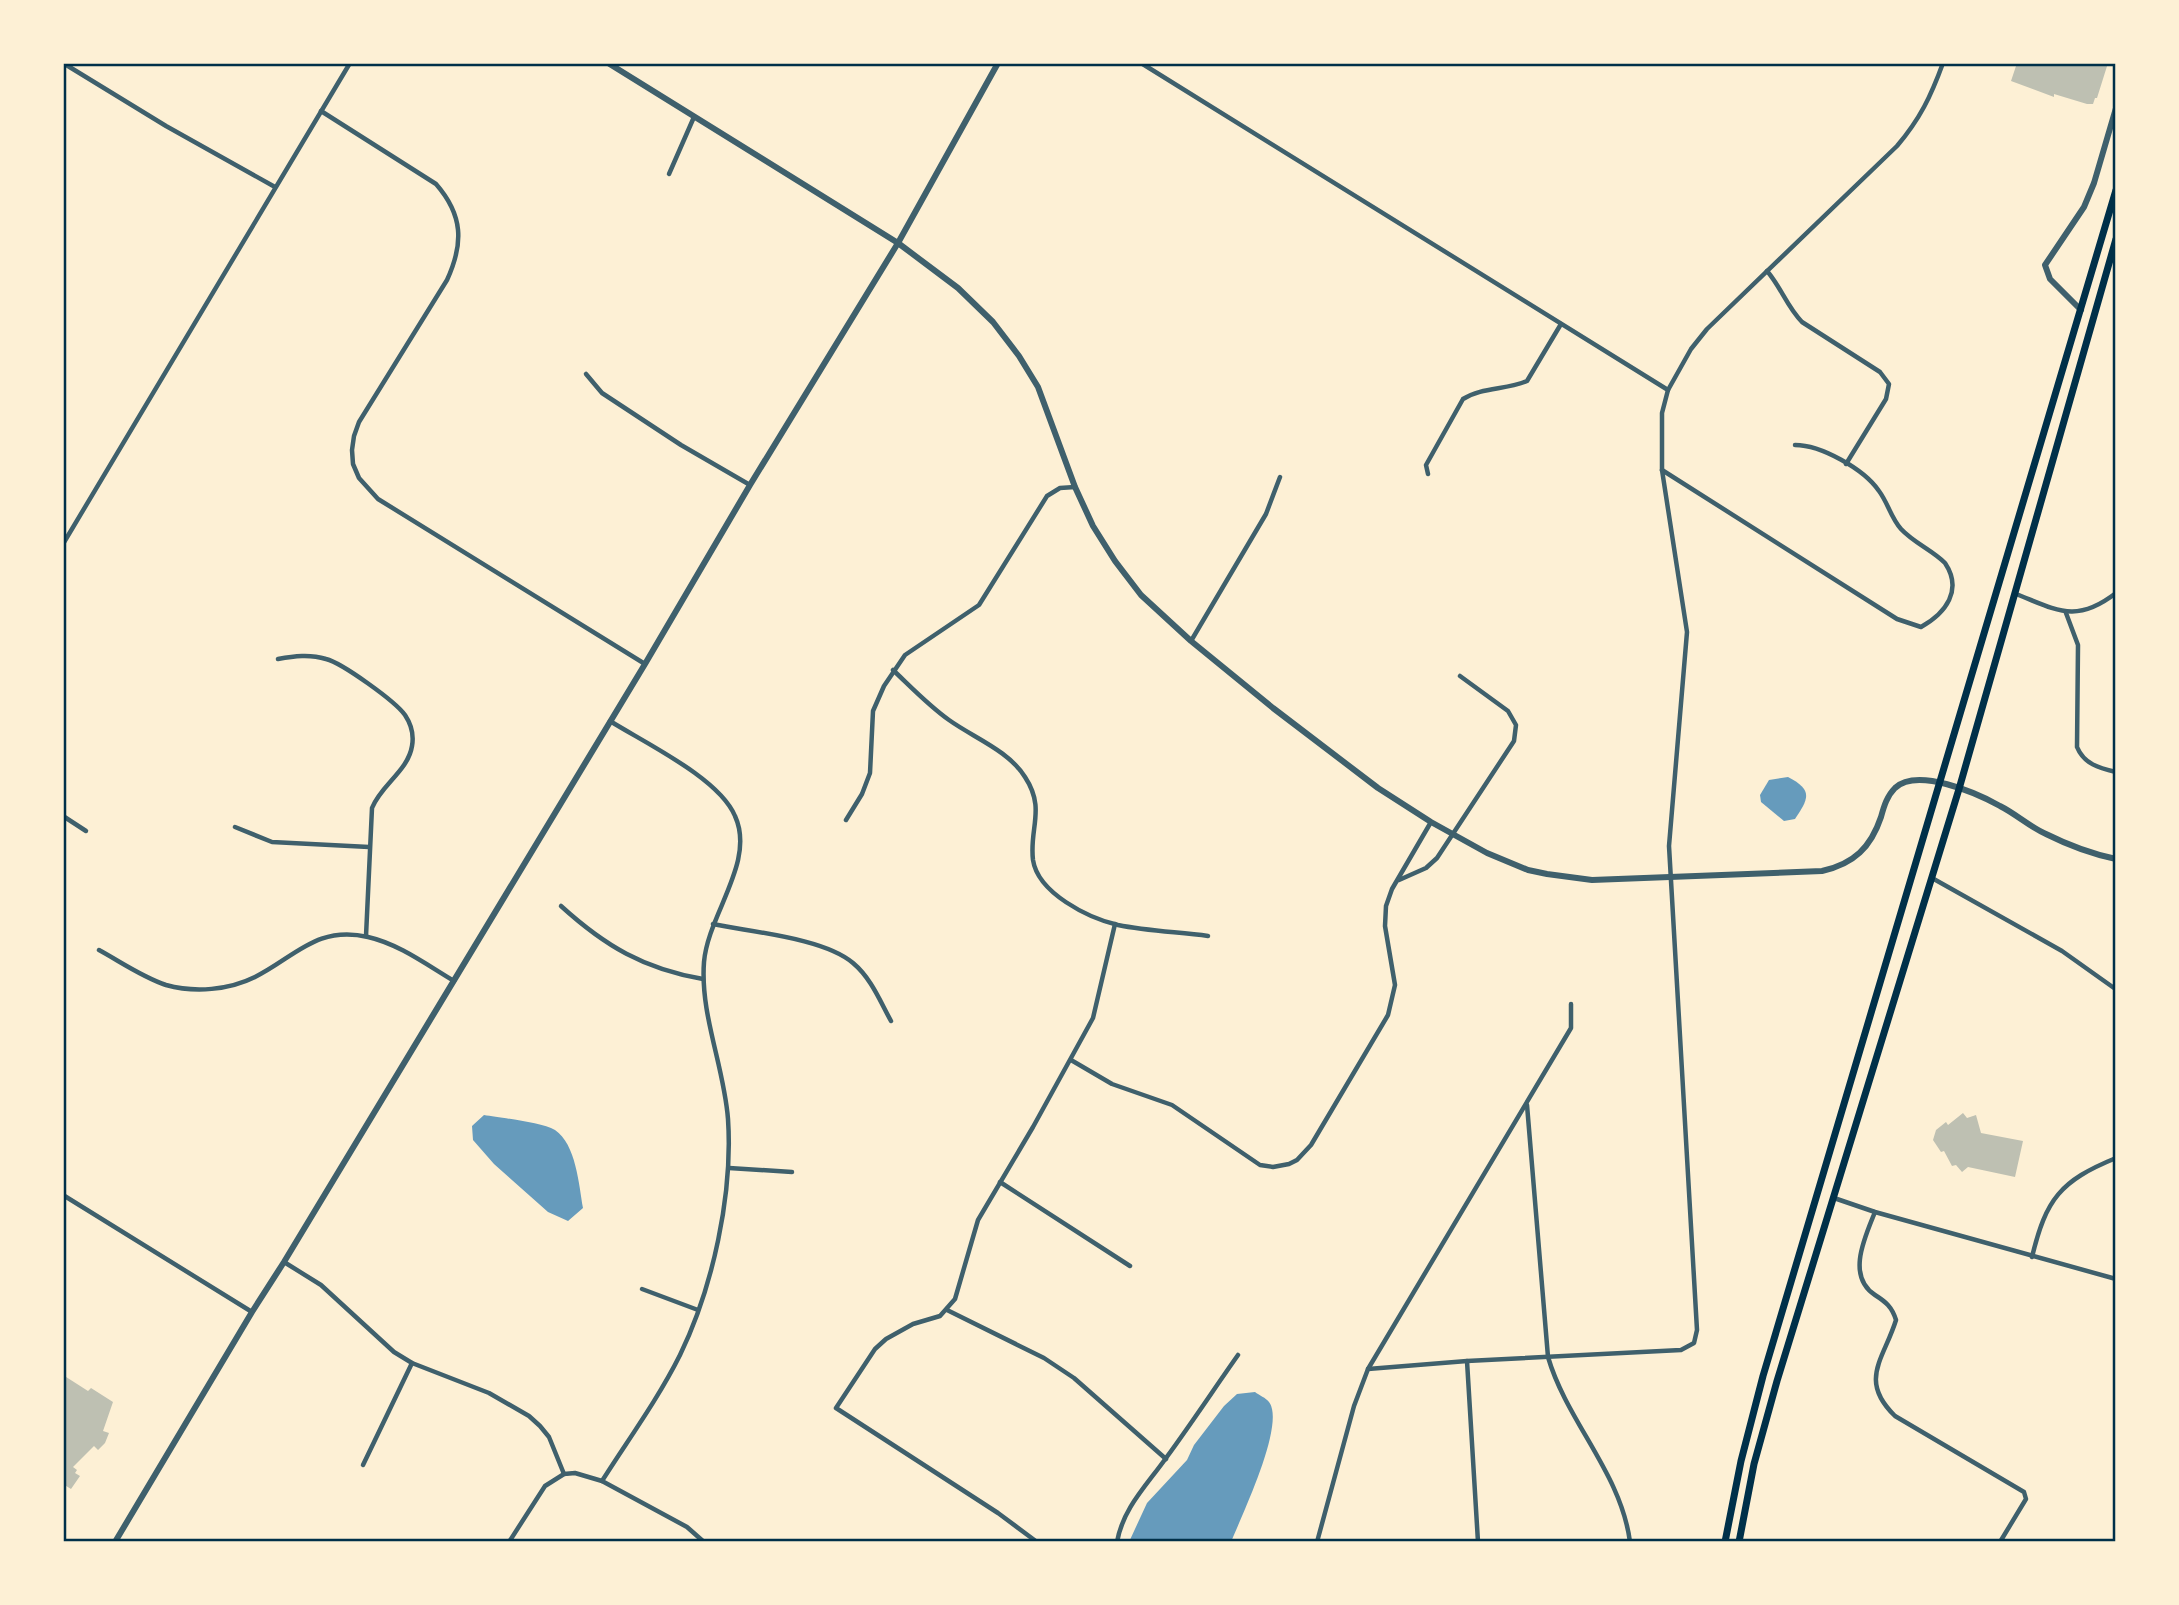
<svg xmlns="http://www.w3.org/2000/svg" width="2179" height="1605" font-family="Literata,serif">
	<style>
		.water { fill: #669bbc }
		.building { fill: #bec0b2 }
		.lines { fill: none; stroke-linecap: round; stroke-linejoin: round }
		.minor { stroke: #3f606c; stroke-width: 4.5 }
		.tertiary { stroke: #3f606c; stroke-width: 6 }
		.primary { stroke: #003049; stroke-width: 7 }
		.neatline { fill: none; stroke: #003049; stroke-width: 2.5 }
	</style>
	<rect width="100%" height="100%" fill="#fdf0d5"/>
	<g class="water">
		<path d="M 1788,777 C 1813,790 1809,798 1795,819 L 1784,821 L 1761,802 L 1760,795 L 1769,780 Z"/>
		<path d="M 484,1115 C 501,1118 541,1122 555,1130 C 576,1144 579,1185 583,1208 L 568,1221 L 548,1212 L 494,1164 L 473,1140 L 472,1126 Z"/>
		<path d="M 1255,1392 C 1259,1395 1266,1398 1269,1402 C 1286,1424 1241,1517 1231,1542 L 1129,1542 L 1147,1503 L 1187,1460 L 1194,1445 L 1224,1406 L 1237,1394 Z"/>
	</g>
	<g class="building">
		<path d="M 2017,63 L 2108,63 L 2097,98 L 2095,98 L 2093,104 L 2087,104 L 2054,94 L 2054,97 L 2011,81 Z"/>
		<path d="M 1963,1113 L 1967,1118 L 1976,1115 L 1981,1133 L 2023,1141 L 2015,1177 L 1968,1167 L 1962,1172 L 1956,1165 L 1952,1166 L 1944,1151 L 1941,1152 L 1933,1140 L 1936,1130 L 1946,1122 L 1948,1125 Z"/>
		<path d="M 63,1375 L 88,1391 L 91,1388 L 113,1402 L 103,1431 L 109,1433 L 105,1443 L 98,1450 L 94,1446 L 73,1467 L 77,1470 L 75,1473 L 80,1476 L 71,1489 L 63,1484 Z"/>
	</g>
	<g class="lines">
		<g class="minor">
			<path d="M 63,63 L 166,126 L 275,187"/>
			<path d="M 1141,63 L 1668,390"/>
			<path d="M 321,111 L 436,184 C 463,215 464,243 447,280 L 359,422 L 354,436 L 352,450 L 353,464 L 359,478 L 378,499 L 645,664"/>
			<path d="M 669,174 L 694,117"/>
			<path d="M 1767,271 C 1781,287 1787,307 1802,322 L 1880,372 L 1889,384 L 1886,399 L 1846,464"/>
			<path d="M 586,374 L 602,393 L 681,445 L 750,485"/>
			<path d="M 1662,470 L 1897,619 L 1921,627 C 1946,613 1963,590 1945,563 C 1932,550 1914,543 1901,529 C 1891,518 1888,503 1879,491 C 1864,469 1821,445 1795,445"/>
			<path d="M 1428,474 L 1426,465 L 1463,399 C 1482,387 1506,390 1527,381 L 1561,324"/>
			<path d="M 63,544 L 350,63"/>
			<path d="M 2016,594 C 2057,610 2076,624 2116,593"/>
			<path d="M 2066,613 L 2078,645 L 2077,747 C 2084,764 2099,768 2116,772"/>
			<path d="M 1191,641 L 1266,514 L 1280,477"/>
			<path d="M 278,659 C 294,656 310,654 326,659 C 342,663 395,701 405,715 C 411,724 414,735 412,746 C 408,771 381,785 372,808 L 366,936"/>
			<path d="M 893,670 C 911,687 929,706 949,720 C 974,738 1008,750 1025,777 C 1046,809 1029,828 1033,860 C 1038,893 1088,918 1118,925 C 1147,931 1178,932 1208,936"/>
			<path d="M 63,816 L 86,831"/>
			<path d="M 846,820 L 862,794 L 870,773 L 873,711 L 884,686 L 905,655 L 979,605 L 1047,496 L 1060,488 L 1075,487"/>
			<path d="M 235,827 L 272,842 L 369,847"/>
			<path d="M 1932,878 L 2062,951 L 2114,988"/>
			<path d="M 1399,880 L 1426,868 L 1437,858 L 1514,741 L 1516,725 L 1508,711 L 1460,676"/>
			<path d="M 561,906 C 605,946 644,969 703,979"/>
			<path d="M 713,924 C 751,932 824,938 853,963 C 871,978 880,1001 891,1021"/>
			<path d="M 99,950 C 121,962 142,977 166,985 C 195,993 229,990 255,977 C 295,957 317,925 368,937 C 399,944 427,965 454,981"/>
			<path d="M 1071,1060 L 1112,1084 L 1172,1105 L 1260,1165 L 1273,1167 L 1289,1164 L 1297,1160 L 1311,1145 L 1388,1015 L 1395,985 L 1385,926 L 1386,906 L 1392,889 L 1431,822"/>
			<path d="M 1527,1105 L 1548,1357 C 1567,1422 1621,1473 1630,1542"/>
			<path d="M 729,1168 L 792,1172"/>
			<path d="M 1000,1182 L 1130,1266"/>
			<path d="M 63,1195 L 252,1312"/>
			<path d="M 1834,1198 L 1875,1212 L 2116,1279"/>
			<path d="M 1875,1212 C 1865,1237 1846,1276 1875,1295 C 1886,1302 1892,1307 1896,1320 C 1884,1359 1858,1380 1895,1416 L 2024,1492 L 2026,1499 L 2000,1542"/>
			<path d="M 2032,1257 C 2046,1199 2060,1181 2116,1158"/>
			<path d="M 284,1262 L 321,1285 L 394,1352 L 412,1363 L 489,1393 L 529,1416 L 540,1426 L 549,1437 L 564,1474"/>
			<path d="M 642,1289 L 698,1310"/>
			<path d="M 947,1310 L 1044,1358 L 1074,1378 L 1166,1459"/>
			<path d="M 1467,1361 L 1478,1542"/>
			<path d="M 1368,1369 L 1467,1361 L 1681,1350 L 1694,1343 L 1697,1330 L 1669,846 L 1687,632 L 1662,470 L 1662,413 L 1668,390 L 1691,349 L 1707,329 L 1897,146 C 1920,119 1931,96 1943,63"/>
			<path d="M 363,1465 L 412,1363"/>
			<path d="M 602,1481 C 628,1440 658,1399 680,1355 C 713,1287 733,1194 728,1119 C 724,1066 700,1015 704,962 C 708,914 756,862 735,816 C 719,778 645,743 610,721"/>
			<path d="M 509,1542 L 545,1486 L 564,1474 L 575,1473 L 602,1481 L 687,1527 L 704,1542"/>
			<path d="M 1037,1542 L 998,1513 L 836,1408 L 875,1349 L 886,1339 L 913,1324 L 940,1316 L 955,1299 L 978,1220 L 1033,1127 L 1093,1018 L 1115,924"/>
			<path d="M 1117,1542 C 1123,1508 1147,1485 1166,1458 C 1191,1424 1214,1389 1238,1355"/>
			<path d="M 1317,1542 L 1354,1406 L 1368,1369 L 1571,1028 L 1571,1004"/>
		</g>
		<g class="tertiary">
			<path d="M 608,63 L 898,243 L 958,288 L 993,322 L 1019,356 L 1038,387 L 1075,487 L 1093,526 L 1115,561 L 1141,595 L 1191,641 L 1273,708 L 1378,788 L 1431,822 L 1487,853 L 1528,870 L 1547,874 L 1592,880 L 1822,871 C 1854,864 1871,847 1881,817 C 1884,806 1887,796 1895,788 C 1917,767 1977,793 2000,806 C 2016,814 2030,827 2046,834 C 2068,845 2092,854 2116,859"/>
			<path d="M 2081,310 L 2050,279 L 2045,265 L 2084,207 L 2094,183 L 2116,108"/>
			<path d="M 115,1542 L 252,1312 L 284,1262 L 645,664 L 750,485 L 898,243 L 998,63"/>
		</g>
		<g class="primary">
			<path d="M 1725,1542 L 1741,1461 L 1763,1376 L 2116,190"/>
			<path d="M 1739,1542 L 1754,1464 L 1777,1381 L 1959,789 L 2116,239"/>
		</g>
	</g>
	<rect width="2179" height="1605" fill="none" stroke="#fdf0d5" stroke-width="130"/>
	<rect x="65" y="65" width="2049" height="1475" class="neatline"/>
</svg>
